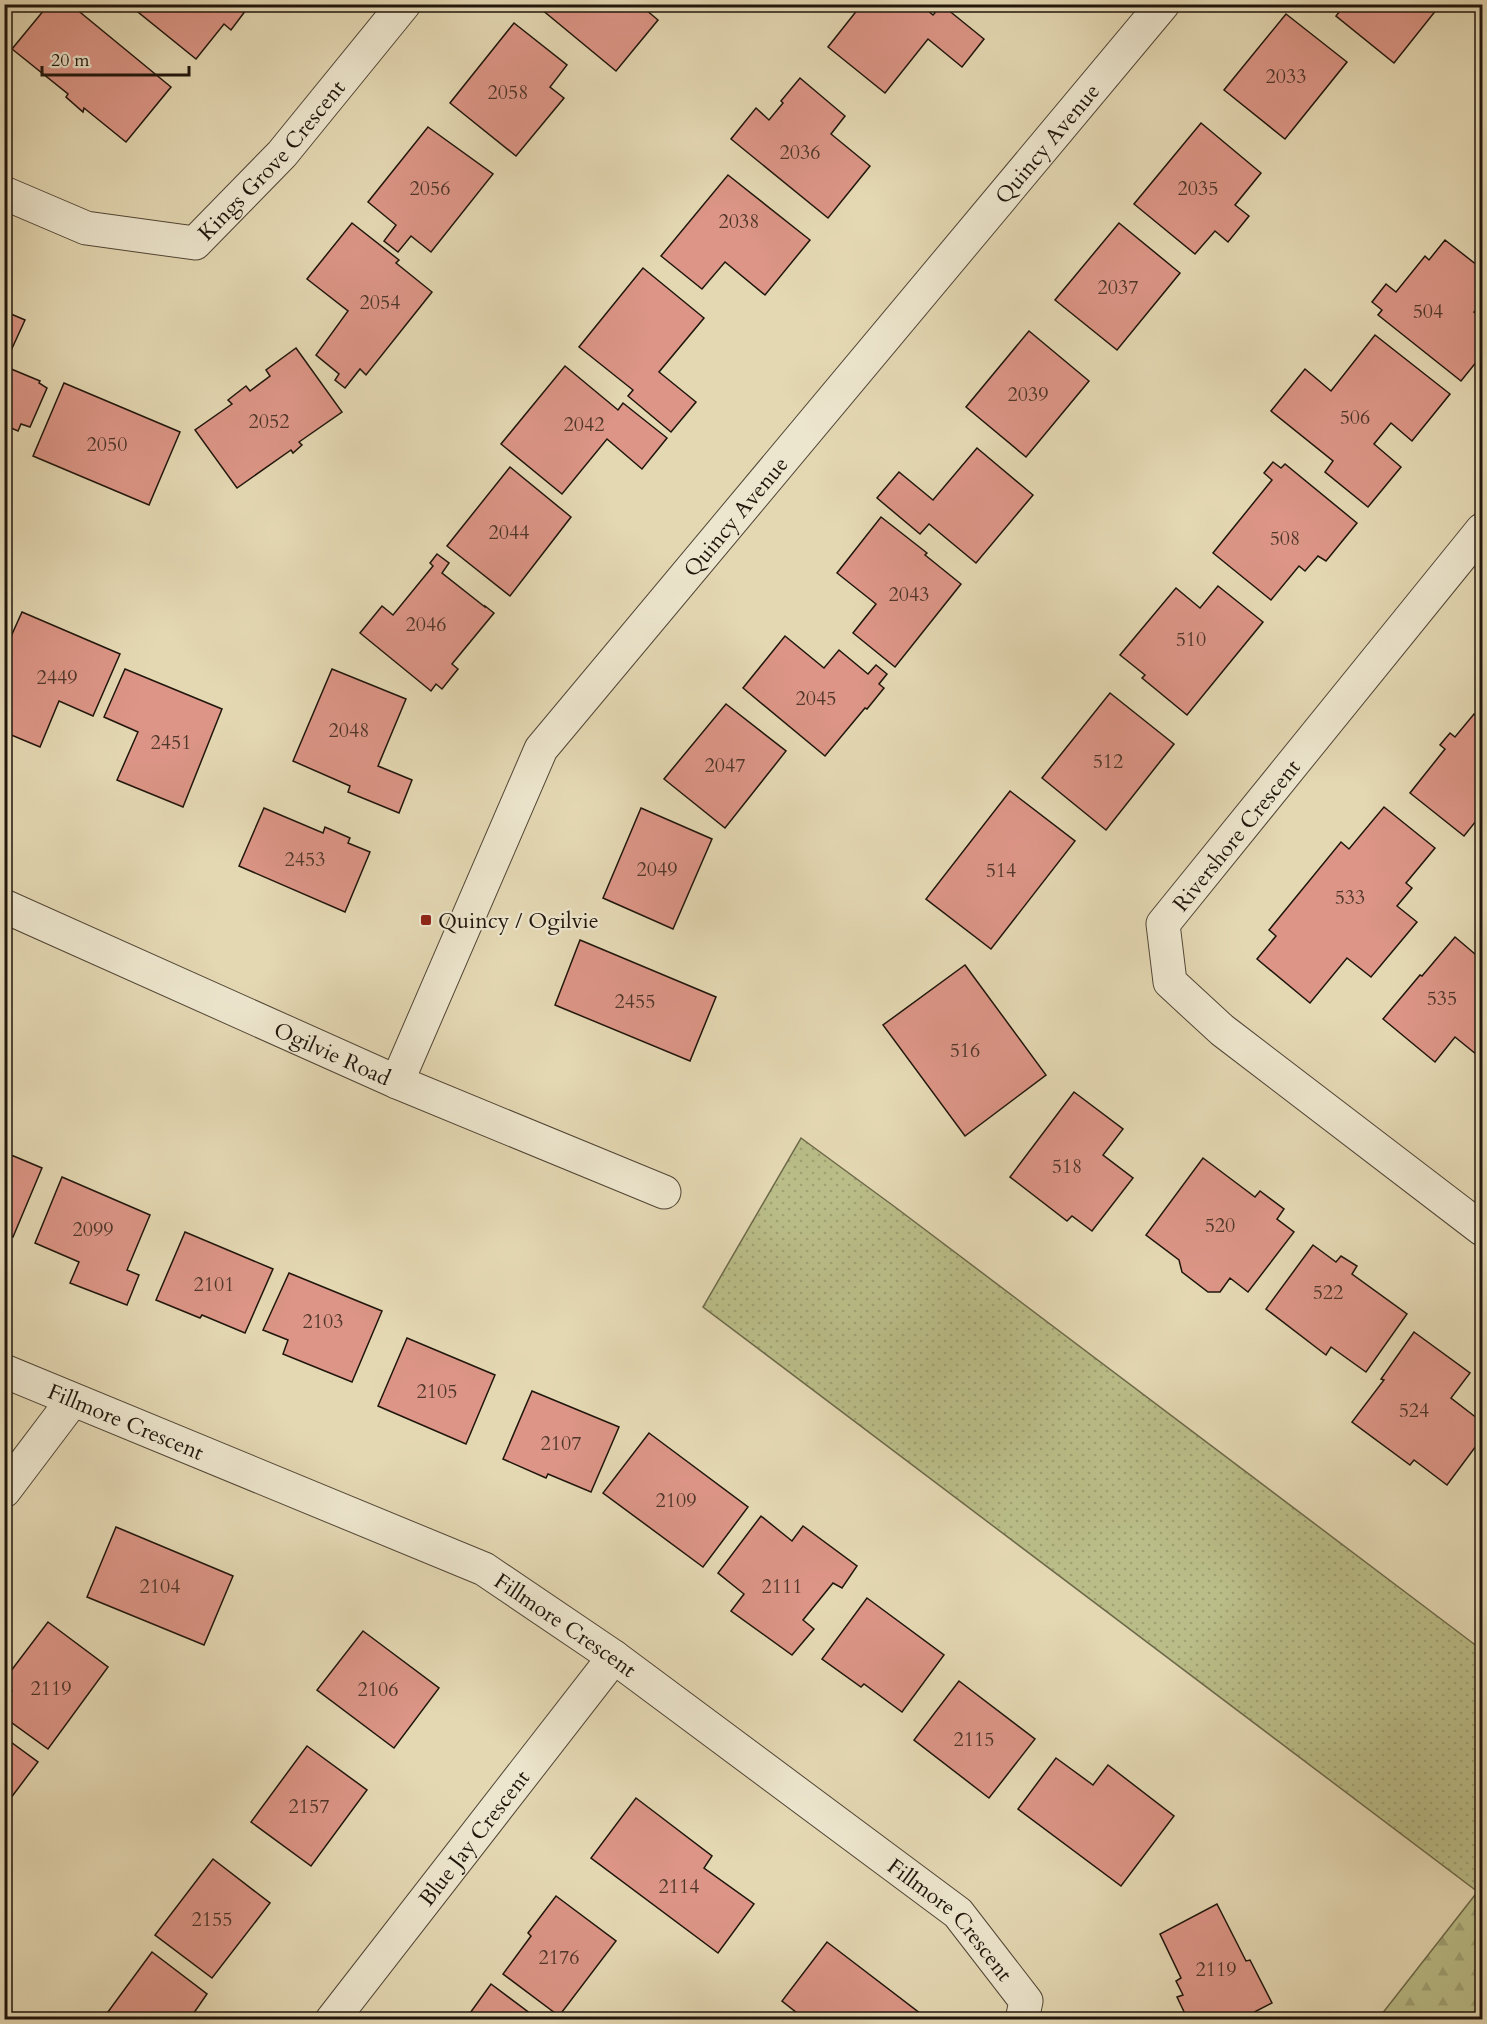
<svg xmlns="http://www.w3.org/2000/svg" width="1487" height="2024" font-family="Cardo,serif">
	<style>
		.grass { fill: url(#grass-dots); stroke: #6d6a4a; stroke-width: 1.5 }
		.forest { fill: url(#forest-firs); stroke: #6d6a4a; stroke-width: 1.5 }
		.building { fill: #dc9586; stroke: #20160c; stroke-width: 1.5 }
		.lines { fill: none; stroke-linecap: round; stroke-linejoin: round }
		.minor-casing { stroke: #514636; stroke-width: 35 }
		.tertiary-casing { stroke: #514636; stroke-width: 35 }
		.minor { stroke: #ede6ce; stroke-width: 33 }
		.tertiary { stroke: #ede6ce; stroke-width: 33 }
		.poi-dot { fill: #8f2418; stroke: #ede6ce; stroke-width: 2 }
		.labels { text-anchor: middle; stroke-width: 4.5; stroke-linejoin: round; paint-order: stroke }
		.number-label { font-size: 20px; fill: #4f362a }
		.street-label { font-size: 22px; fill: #20160c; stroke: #ede6ce }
		.poi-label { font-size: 22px; fill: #20160c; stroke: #ede6ce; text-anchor: start }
	</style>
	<defs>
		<pattern id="grass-dots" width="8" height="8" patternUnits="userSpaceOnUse" patternTransform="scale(1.5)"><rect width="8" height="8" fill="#babd88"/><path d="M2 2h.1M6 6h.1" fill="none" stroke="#a0a274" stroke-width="1.8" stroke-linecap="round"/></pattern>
		<pattern id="forest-firs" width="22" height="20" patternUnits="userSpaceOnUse" patternTransform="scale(1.5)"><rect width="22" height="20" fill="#babd88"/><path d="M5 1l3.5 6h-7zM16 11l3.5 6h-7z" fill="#a0a274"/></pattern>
	</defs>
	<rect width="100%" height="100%" fill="#e4d8b3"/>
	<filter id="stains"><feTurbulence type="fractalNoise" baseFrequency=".00333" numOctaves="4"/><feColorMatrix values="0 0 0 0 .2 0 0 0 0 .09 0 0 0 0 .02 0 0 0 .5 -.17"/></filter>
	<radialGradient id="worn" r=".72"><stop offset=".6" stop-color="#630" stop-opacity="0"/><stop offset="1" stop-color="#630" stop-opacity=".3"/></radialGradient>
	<path class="grass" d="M 801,1138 L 895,1207 L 1482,1650 L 1482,1895 L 703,1307 Z"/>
	<path class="forest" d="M 1482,1886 L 1482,2019 L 1378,2019 Z"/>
	<g class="building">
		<path d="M 49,4 L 70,4 L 171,87 L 126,142 L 84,108 L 83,112 L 66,97 L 68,94 L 12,49 Z"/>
		<path d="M 144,4 L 240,4 L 246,10 L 231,30 L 224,24 L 196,59 L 138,12 Z"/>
		<path d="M 535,4 L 639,4 L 658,20 L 616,71 Z"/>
		<path d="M 862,4 L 920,4 L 933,15 L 942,5 L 984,39 L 962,67 L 928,39 L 885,93 L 828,47 Z"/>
		<path d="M 1345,4 L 1441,4 L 1394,63 L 1336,16 Z"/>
		<path d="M 1286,14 L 1347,62 L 1285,139 L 1224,90 Z"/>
		<path d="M 514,23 L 567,65 L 550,87 L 564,98 L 516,156 L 450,103 Z"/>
		<path d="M 800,78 L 845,116 L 831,134 L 870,166 L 828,218 L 731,139 L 756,108 L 769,120 L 783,103 L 781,101 Z"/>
		<path d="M 1201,123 L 1261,173 L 1235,205 L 1249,216 L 1228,242 L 1215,231 L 1195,254 L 1134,204 Z"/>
		<path d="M 428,127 L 493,174 L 431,252 L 411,236 L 398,252 L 384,241 L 396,225 L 368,202 Z"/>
		<path d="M 728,175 L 810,240 L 765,295 L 725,262 L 702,289 L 661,256 Z"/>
		<path d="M 352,223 L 399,260 L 396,263 L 432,292 L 366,375 L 360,369 L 345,388 L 335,380 L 339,374 L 316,355 L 348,311 L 307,279 Z"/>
		<path d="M 1119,223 L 1180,273 L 1117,350 L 1055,300 Z"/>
		<path d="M 1445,240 L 1482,269 L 1482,301 L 1474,312 L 1482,318 L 1482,355 L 1461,381 L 1378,315 L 1382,310 L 1372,302 L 1386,284 L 1396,292 L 1425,256 L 1429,260 Z"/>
		<path d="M 643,268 L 704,318 L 659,372 L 696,402 L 671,432 L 628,396 L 633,390 L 579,347 Z"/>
		<path d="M 4,311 L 25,320 L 4,366 Z"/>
		<path d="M 1029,331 L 1089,381 L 1026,457 L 966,407 Z"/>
		<path d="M 1375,335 L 1450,394 L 1412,441 L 1391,423 L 1374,444 L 1401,467 L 1368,507 L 1325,472 L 1333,461 L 1271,411 L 1305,369 L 1331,391 Z"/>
		<path d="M 296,348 L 342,412 L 299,442 L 302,445 L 293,453 L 291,450 L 237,488 L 195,430 L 232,404 L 228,400 L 246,386 L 250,391 L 270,376 L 266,370 Z"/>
		<path d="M 4,366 L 40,381 L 39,383 L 47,388 L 30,427 L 21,424 L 18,431 L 4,425 Z"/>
		<path d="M 565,366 L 618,410 L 623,403 L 667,438 L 642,469 L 607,439 L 562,494 L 501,444 Z"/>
		<path d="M 64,383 L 180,432 L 149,505 L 33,456 Z"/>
		<path d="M 977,448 L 1033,495 L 976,563 L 929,524 L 920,534 L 877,498 L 899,472 L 933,500 Z"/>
		<path d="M 1273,462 L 1281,468 L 1285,464 L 1357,523 L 1326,561 L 1318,556 L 1305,571 L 1299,566 L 1271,600 L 1213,553 L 1272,480 L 1264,473 Z"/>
		<path d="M 510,467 L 571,517 L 510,596 L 447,546 Z"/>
		<path d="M 881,517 L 927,553 L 925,555 L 961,584 L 895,667 L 853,633 L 876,604 L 837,573 Z"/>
		<path d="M 437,554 L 449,563 L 442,573 L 485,607 L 485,606 L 494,613 L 452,664 L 458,669 L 442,689 L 436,684 L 431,691 L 360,633 L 382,606 L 393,615 L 433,566 L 430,563 Z"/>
		<path d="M 1218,586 L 1263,622 L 1187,715 L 1142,678 L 1145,675 L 1120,655 L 1176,588 L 1200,608 Z"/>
		<path d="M 22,612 L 120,654 L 93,716 L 59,701 L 40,747 L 4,732 L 4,652 Z"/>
		<path d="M 785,636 L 824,668 L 839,650 L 868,674 L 876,665 L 887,674 L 879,684 L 884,688 L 867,709 L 865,708 L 825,756 L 743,688 Z"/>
		<path d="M 125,669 L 222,709 L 183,807 L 117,780 L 138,732 L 104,717 Z"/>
		<path d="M 332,669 L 406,699 L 378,766 L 412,780 L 399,813 L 348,792 L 350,786 L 293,761 Z"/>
		<path d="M 1110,693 L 1174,744 L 1106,830 L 1042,778 Z"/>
		<path d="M 726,704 L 786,751 L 725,828 L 664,779 Z"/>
		<path d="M 1474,714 L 1482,721 L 1482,818 L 1480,816 L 1464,836 L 1410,793 L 1445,749 L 1440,745 L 1450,733 L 1455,737 Z"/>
		<path d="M 1010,791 L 1075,841 L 991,949 L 926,899 Z"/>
		<path d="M 1384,807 L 1435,848 L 1406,883 L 1412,888 L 1397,906 L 1417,922 L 1371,977 L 1347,958 L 1310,1003 L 1257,959 L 1276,936 L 1269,930 L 1341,842 L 1349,849 Z"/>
		<path d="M 264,808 L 323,833 L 325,827 L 350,838 L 348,843 L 370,852 L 345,912 L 239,866 Z"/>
		<path d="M 641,808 L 712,839 L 673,929 L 603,898 Z"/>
		<path d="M 1455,937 L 1482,960 L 1482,1059 L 1455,1037 L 1435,1062 L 1383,1019 L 1420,975 L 1422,976 Z"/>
		<path d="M 580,940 L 716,997 L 690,1061 L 555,1005 Z"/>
		<path d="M 965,965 L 1046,1075 L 965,1136 L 883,1025 Z"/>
		<path d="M 1074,1092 L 1123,1129 L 1103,1155 L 1133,1178 L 1092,1231 L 1072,1216 L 1067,1221 L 1010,1177 Z"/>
		<path d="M 4,1152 L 42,1168 L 13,1237 L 4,1233 Z"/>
		<path d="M 1203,1158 L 1255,1197 L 1260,1191 L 1284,1209 L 1277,1219 L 1294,1232 L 1248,1292 L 1230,1278 L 1220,1292 L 1208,1292 L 1182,1272 L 1179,1260 L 1146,1235 Z"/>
		<path d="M 62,1177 L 150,1215 L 127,1270 L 139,1275 L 127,1305 L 70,1283 L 79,1262 L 35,1243 Z"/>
		<path d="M 185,1232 L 273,1269 L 245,1333 L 202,1315 L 200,1318 L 156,1300 Z"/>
		<path d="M 1313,1245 L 1336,1262 L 1341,1256 L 1357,1266 L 1352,1274 L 1407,1314 L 1366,1372 L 1331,1347 L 1326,1355 L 1266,1309 Z"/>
		<path d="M 289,1273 L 382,1311 L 352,1382 L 283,1354 L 288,1340 L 263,1330 Z"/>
		<path d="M 1414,1332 L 1470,1373 L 1451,1398 L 1482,1422 L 1482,1438 L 1447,1485 L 1414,1460 L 1410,1465 L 1352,1422 L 1384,1380 L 1381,1379 Z"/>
		<path d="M 407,1338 L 495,1375 L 466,1444 L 378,1406 Z"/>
		<path d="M 532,1391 L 619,1427 L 591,1492 L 548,1474 L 546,1478 L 503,1459 Z"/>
		<path d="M 649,1433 L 748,1507 L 703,1567 L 603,1493 Z"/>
		<path d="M 761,1516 L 792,1541 L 803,1526 L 857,1566 L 842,1588 L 833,1583 L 803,1620 L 814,1629 L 792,1655 L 731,1611 L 744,1594 L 718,1573 Z"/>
		<path d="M 116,1527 L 233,1576 L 204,1645 L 87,1597 Z"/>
		<path d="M 867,1598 L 944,1655 L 902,1712 L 864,1684 L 861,1687 L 822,1659 Z"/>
		<path d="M 48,1622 L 108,1667 L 48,1749 L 4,1717 L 4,1701 L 12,1691 L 4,1685 L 4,1680 Z"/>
		<path d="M 363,1631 L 439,1688 L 394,1748 L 317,1690 Z"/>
		<path d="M 959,1681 L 1035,1739 L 989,1798 L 914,1740 Z"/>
		<path d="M 4,1737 L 38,1762 L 4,1807 Z"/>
		<path d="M 307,1746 L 367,1790 L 311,1866 L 251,1822 Z"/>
		<path d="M 1056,1758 L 1093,1785 L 1108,1765 L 1174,1816 L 1121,1886 L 1018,1809 Z"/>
		<path d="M 636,1798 L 712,1856 L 704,1868 L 754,1904 L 718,1953 L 591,1858 Z"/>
		<path d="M 213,1859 L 270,1903 L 212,1978 L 155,1935 Z"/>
		<path d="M 556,1896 L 616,1941 L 559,2016 L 503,1974 L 531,1936 L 528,1933 Z"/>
		<path d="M 1217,1904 L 1246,1961 L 1250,1960 L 1272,2003 L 1239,2020 L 1188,2020 L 1177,1997 L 1183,1995 L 1176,1981 L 1181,1978 L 1160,1934 Z"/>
		<path d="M 827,1942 L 921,2014 L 917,2020 L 806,2020 L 782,2001 Z"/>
		<path d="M 152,1952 L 207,1994 L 189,2020 L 102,2020 Z"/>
		<path d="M 491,1984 L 539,2020 L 465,2020 Z"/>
	</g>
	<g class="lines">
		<g class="minor-casing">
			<g id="minor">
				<path id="s1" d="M 4,193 L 86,228 L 195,243 L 282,154 L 404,4"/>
				<path d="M 1482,530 L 1163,924 L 1170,982 L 1222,1030 L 1482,1229"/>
				<path id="s2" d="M 4,1371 L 484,1569 L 614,1657 L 958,1913 L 1026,2001 L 1022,2020"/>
				<path d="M 4,1491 L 72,1401"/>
				<path id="s3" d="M 332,2020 L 614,1657"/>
			</g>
		</g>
		<g class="tertiary-casing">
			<g id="tertiary">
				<path id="s4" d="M 4,906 L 397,1082 L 664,1192"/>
				<path id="s5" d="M 397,1082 L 541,749 L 1163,4"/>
			</g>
		</g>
		<use href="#minor" class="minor"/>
		<use href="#tertiary" class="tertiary"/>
	</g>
	<rect class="poi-dot" x="420" y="914" width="12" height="12" rx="3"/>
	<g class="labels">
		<g class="number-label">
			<text x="1286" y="83">2033</text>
			<text x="508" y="99">2058</text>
			<text x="800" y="159">2036</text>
			<text x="430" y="195">2056</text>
			<text x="1198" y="195">2035</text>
			<text x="739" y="228">2038</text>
			<text x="1118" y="294">2037</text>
			<text x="380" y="309">2054</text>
			<text x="1428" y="318">504</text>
			<text x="1028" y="401">2039</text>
			<text x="1355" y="424">506</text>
			<text x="269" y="428">2052</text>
			<text x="584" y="431">2042</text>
			<text x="107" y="451">2050</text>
			<text x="509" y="539">2044</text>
			<text x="1285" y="545">508</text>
			<text x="909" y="601">2043</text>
			<text x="426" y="631">2046</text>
			<text x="1191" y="646">510</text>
			<text x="57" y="684">2449</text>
			<text x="816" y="705">2045</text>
			<text x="349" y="737">2048</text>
			<text x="171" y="749">2451</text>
			<text x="1108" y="768">512</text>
			<text x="725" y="772">2047</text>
			<text x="305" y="866">2453</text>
			<text x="657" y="876">2049</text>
			<text x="1001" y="877">514</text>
			<text x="1350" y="904">533</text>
			<text x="1442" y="1005">535</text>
			<text x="635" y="1008">2455</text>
			<text x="965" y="1057">516</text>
			<text x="1067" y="1173">518</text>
			<text x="1220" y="1232">520</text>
			<text x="93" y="1236">2099</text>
			<text x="214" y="1291">2101</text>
			<text x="1328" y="1299">522</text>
			<text x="323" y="1328">2103</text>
			<text x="437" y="1398">2105</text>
			<text x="1414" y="1417">524</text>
			<text x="561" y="1450">2107</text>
			<text x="676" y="1507">2109</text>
			<text x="160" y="1593">2104</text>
			<text x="782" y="1593">2111</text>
			<text x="51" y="1695">2119</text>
			<text x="378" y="1696">2106</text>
			<text x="974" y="1746">2115</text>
			<text x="309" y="1813">2157</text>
			<text x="679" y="1893">2114</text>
			<text x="212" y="1926">2155</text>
			<text x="559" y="1964">2176</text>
			<text x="1216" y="1976">2119</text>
		</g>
		<g class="street-label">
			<text dy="8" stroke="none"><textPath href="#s5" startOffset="1152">Quincy Avenue</textPath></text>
			<text dy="8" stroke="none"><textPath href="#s1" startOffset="312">Kings Grove Crescent</textPath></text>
			<text dy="8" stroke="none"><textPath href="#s5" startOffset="666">Quincy Avenue</textPath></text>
			<text transform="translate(1236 835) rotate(-51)" y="8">Rivershore Crescent</text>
			<text dy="8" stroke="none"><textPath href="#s4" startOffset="360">Ogilvie Road</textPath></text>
			<text dy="8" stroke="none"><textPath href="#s2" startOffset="132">Fillmore Crescent</textPath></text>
			<text dy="8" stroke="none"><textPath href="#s2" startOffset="618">Fillmore Crescent</textPath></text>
			<text dy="8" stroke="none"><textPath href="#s3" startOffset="231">Blue Jay Crescent</textPath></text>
			<text dy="8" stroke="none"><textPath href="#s2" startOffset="1104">Fillmore Crescent</textPath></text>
		</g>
		<g class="poi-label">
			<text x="438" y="928">Quincy / Ogilvie</text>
		</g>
	</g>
	<rect width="1487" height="2024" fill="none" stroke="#e4d8b3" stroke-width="24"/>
	<rect x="6" y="6" width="1475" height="2012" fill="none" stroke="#20160c" stroke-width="3"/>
	<rect x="12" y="12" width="1463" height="2000" fill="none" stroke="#20160c" stroke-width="1.5"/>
	<path d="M42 66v9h147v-9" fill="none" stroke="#20160c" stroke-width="3"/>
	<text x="51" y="66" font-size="18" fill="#20160c" stroke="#ede6ce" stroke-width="4.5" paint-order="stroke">20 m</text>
	<rect width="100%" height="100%" filter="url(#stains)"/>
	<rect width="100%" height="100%" fill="url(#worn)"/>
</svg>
